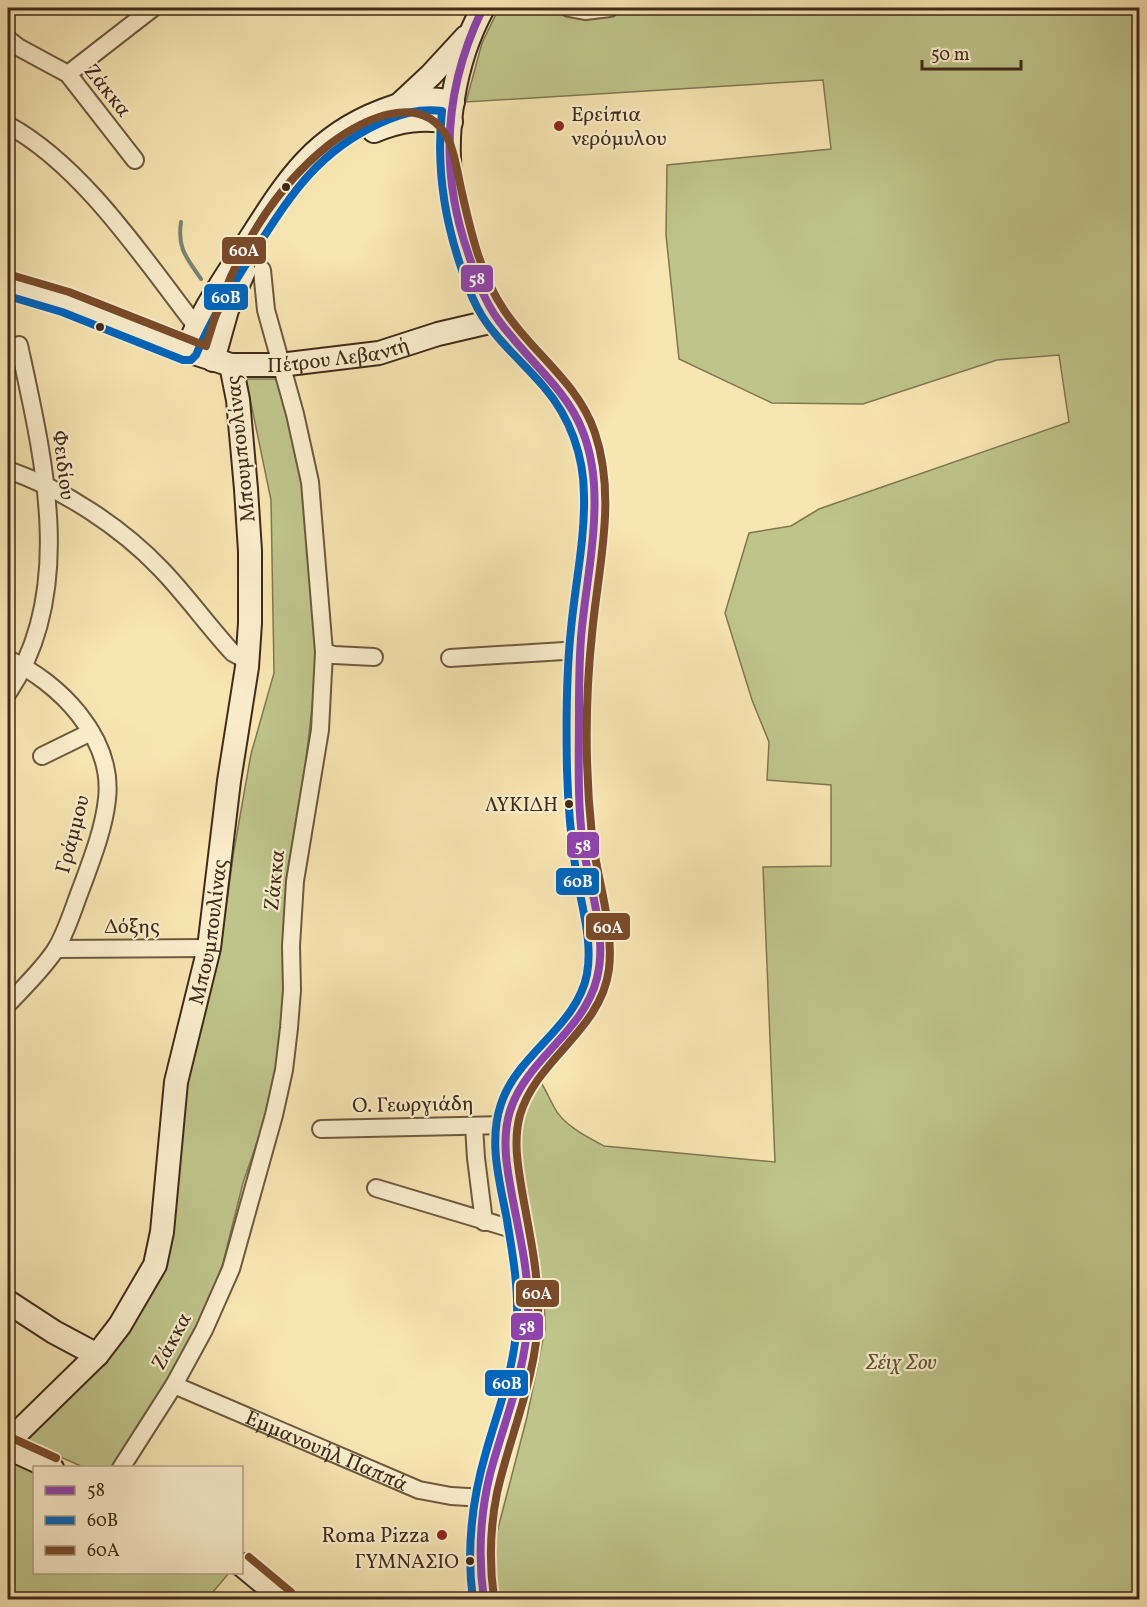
<svg xmlns="http://www.w3.org/2000/svg" width="1147" height="1607" font-family="Vollkorn,serif">
	<style>
		.green { fill: #bec48a; stroke: #807752; stroke-width: 1.5 }
		.lines { fill: none; stroke-linecap: round; stroke-linejoin: round }
		.stream { stroke: #798374; stroke-width: 4 }
		.street-casing { stroke: #6e593f; stroke-width: 20 }
		.secondary-casing { stroke: #412a19; stroke-width: 26 }
		.street { stroke: #faeecd; stroke-width: 16 }
		.secondary { stroke: #faeecd; stroke-width: 22 }
		.bus-1-casing { stroke: #faeecd; stroke-width: 12 }
		.bus-2-casing { stroke: #faeecd; stroke-width: 12 }
		.bus-3-casing { stroke: #faeecd; stroke-width: 12 }
		.bus-1 { stroke: #8e44ad; stroke-width: 8 }
		.bus-2 { stroke: #0065bd; stroke-width: 8 }
		.bus-3 { stroke: #7a4b2a; stroke-width: 8 }
		.poi-dot { fill: #8f2418; stroke: #faeecd; stroke-width: 2 }
		.bus-dot { fill: #412a19; stroke: #faeecd; stroke-width: 2 }
		.labels { text-anchor: middle; stroke-width: 4.5; stroke-linejoin: round; paint-order: stroke }
		.bus-label { font-size: 20px; fill: #412a19; stroke: #faeecd; text-anchor: end }
		.street-label { font-size: 21px; fill: #412a19; stroke: #faeecd }
		.poi-label { font-size: 21px; fill: #412a19; stroke: #faeecd; text-anchor: start }
		.park-label { font-size: 21px; font-style: italic; fill: #605035; stroke: #faeecd }
		.line-badge { stroke: #faeecd; stroke-width: 2 }
		.badge-label { font-size: 16px; text-anchor: middle; font-weight: bold; fill: #fff }
	</style>
	<rect width="100%" height="100%" fill="#f7e5b2"/>
	<filter id="stains"><feTurbulence type="fractalNoise" baseFrequency=".00333" numOctaves="4"/><feColorMatrix values="0 0 0 0 .2 0 0 0 0 .09 0 0 0 0 .02 0 0 0 .5 -.17"/></filter>
	<radialGradient id="worn" r=".72"><stop offset=".6" stop-color="#630" stop-opacity="0"/><stop offset="1" stop-color="#630" stop-opacity=".3"/></radialGradient>
	<g class="green">
		<path d="M 499,8 L 1139,8 L 1139,1599 L 498,1599 L 495,1564 L 496,1536 L 527,1417 L 545,1329 L 544,1297 L 538,1251 L 517,1154 L 515,1131 L 526,1097 L 540,1081 C 546,1090 549,1098 554,1107 C 563,1125 587,1137 604,1146 L 775,1162 L 763,867 L 831,866 L 831,785 L 767,780 L 769,742 L 752,700 L 725,613 L 749,533 L 791,526 L 819,509 L 1069,422 L 1059,355 L 997,360 L 863,404 L 772,403 L 679,359 L 666,235 L 667,165 L 831,149 L 823,80 L 466,102 L 482,43 Z"/>
		<path d="M 246,379 L 276,379 L 308,484 L 317,663 L 304,778 L 281,1045 L 266,1116 L 243,1183 L 223,1263 L 213,1292 L 201,1320 L 169,1382 L 112,1467 L 83,1467 L 24,1441 L 152,1283 L 176,1110 L 220,952 L 234,850 L 251,754 L 274,673 L 271,500 Z"/>
		<path d="M 8,1459 L 34,1471 L 34,1572 L 229,1573 L 207,1599 L 8,1599 Z"/>
	</g>
	<g class="lines">
		<path class="stream" d="M 181,222 C 177,249 187,258 201,279"/>
		<g class="street-casing">
			<g id="street">
				<path d="M 569,8 L 585,11 L 610,8"/>
				<path d="M 8,39 L 18,47 L 68,74 L 135,160"/>
				<path d="M 68,74 L 153,8"/>
				<path d="M 8,125 C 83,166 144,259 196,326"/>
				<path d="M 8,470 C 63,489 121,527 161,569 C 187,596 208,626 233,653 L 248,661"/>
				<path d="M 324,652 L 334,655 L 374,657"/>
				<path d="M 450,658 L 580,650"/>
				<path d="M 8,659 C 59,682 114,738 107,799 C 104,828 92,859 82,886 C 74,906 67,931 56,949 C 43,969 24,987 8,1004"/>
				<path d="M 8,693 C 77,591 43,456 19,345"/>
				<path d="M 42,756 L 91,732"/>
				<path d="M 56,949 L 209,948"/>
				<path d="M 474,1126 L 476,1158 L 484,1222"/>
				<path d="M 321,1129 L 506,1125"/>
				<path d="M 376,1188 L 519,1231"/>
				<path id="s1" d="M 174,1385 L 419,1490 L 451,1496 L 485,1498"/>
				<path d="M 121,1468 L 174,1385 L 204,1330 L 231,1269 L 274,1115 L 284,1070 L 289,1028 L 292,990 L 291,946 L 295,881 L 320,730 L 324,652 L 310,482 L 295,414 L 266,310 L 262,270"/>
			</g>
		</g>
		<g class="secondary-casing">
			<g id="secondary">
				<path d="M 483,8 C 453,63 443,133 452,196 C 455,218 463,239 470,260 C 478,282 485,303 499,321 C 516,344 537,362 555,384 C 579,412 592,447 594,484 C 598,531 586,580 582,626 C 579,654 579,683 579,711 C 578,755 577,801 583,845 C 588,888 607,935 597,979 C 585,1029 523,1062 510,1111 C 502,1142 508,1172 514,1203 C 521,1241 530,1280 528,1319 C 526,1382 496,1438 485,1499 C 480,1533 478,1566 484,1600"/>
				<path d="M 401,103 L 431,75 L 466,37"/>
				<path d="M 374,131 C 400,120 423,117 451,122"/>
				<path id="s2" d="M 8,285 L 65,302 L 197,354 L 231,365 L 280,365 L 379,353 L 438,334 L 498,320"/>
				<path d="M 187,350 C 200,314 222,283 243,250 C 283,188 309,139 382,111 C 411,100 422,96 453,102"/>
				<path d="M 213,360 L 227,310 L 244,271"/>
				<path d="M 8,1302 L 54,1332 L 97,1355"/>
				<path id="s3" d="M 8,1442 L 97,1355 L 120,1325 L 155,1265 L 162,1232 L 176,1082 L 209,948 L 229,781 L 247,667 L 250,623 L 250,551 L 246,489 L 238,400 L 231,365"/>
				<path d="M 8,1448 L 52,1468"/>
				<path d="M 242,1565 L 284,1600"/>
			</g>
		</g>
		<use href="#street" class="street"/>
		<use href="#secondary" class="secondary"/>
		<g class="bus-1-casing">
			<path id="bus-1" d="M 483,8 C 444,88 439,169 468,253 C 476,277 484,301 499,321 C 544,381 588,401 594,484 C 597,532 587,579 582,627 C 579,655 579,683 579,711 C 579,756 577,801 583,845 C 589,888 608,935 597,978 C 584,1032 526,1059 510,1111 C 500,1143 509,1179 515,1211 C 522,1246 530,1283 528,1319 C 525,1373 504,1422 490,1474 C 480,1515 478,1558 484,1600"/>
		</g>
		<g class="bus-2-casing">
			<path id="bus-2" d="M 8,296 L 62,312 L 183,360 L 191,360 L 196,355 C 211,319 231,288 252,255 C 289,198 315,153 380,123 C 400,114 419,108 442,111 C 436,167 444,220 463,273 C 468,288 474,303 482,316 C 499,343 524,363 544,387 C 570,417 584,456 584,496 C 585,540 575,585 571,629 C 566,676 566,723 567,770 C 568,805 571,839 576,872 C 581,905 593,940 587,974 C 577,1027 517,1054 501,1104 C 488,1142 500,1183 507,1220 C 512,1251 518,1283 517,1314 C 517,1362 499,1406 486,1452 C 472,1500 466,1549 473,1600"/>
		</g>
		<g class="bus-3-casing">
			<g id="bus-3">
				<path d="M 11,275 L 69,292 L 206,346 C 228,269 266,194 330,144 C 362,120 421,90 447,137 C 455,151 458,177 462,193 C 471,233 481,276 504,310 C 532,353 578,382 595,433 C 617,499 598,567 592,634 C 585,700 585,770 592,836 C 597,880 614,925 609,969 C 601,1031 537,1058 520,1115 C 513,1140 518,1167 522,1191 C 529,1232 539,1274 538,1315 C 537,1377 510,1434 497,1493 C 490,1528 489,1563 494,1598"/>
				<path d="M 12,1438 L 56,1458"/>
				<path d="M 249,1557 L 291,1592"/>
			</g>
		</g>
		<use href="#bus-1" class="bus-1"/>
		<use href="#bus-2" class="bus-2"/>
		<use href="#bus-3" class="bus-3"/>
	</g>
	<g class="poi-dot">
		<circle cx="559" cy="126" r="6"/>
		<circle cx="442" cy="1535" r="6"/>
	</g>
	<g class="bus-dot">
		<circle cx="286" cy="187" r="5"/>
		<circle cx="100" cy="327" r="5"/>
		<circle cx="569" cy="804" r="5"/>
		<circle cx="470" cy="1561" r="5"/>
	</g>
	<g class="labels">
		<g class="bus-label">
			<text x="558" y="811">ΛΥΚΙΔΗ</text>
			<text x="459" y="1568">ΓΥΜΝΑΣΙΟ</text>
		</g>
		<g class="street-label">
			<text transform="translate(108 90) rotate(51)" y="7">Ζάκκα</text>
			<text dy="7" stroke="none"><textPath href="#s2" startOffset="345">Πέτρου Λεβαντή</textPath></text>
			<text transform="translate(240 449) rotate(-96)" y="7">Μπουμπουλίνας</text>
			<text transform="translate(64 465) rotate(83)" y="7">Φειδίου</text>
			<text transform="translate(72 834) rotate(-75)" y="7">Γράμμου</text>
			<text transform="translate(274 880) rotate(-84)" y="7">Ζάκκα</text>
			<text x="132" y="933">Δόξης</text>
			<text dy="7" stroke="none"><textPath href="#s3" startOffset="570">Μπουμπουλίνας</textPath></text>
			<text transform="translate(413 1104) rotate(-1)" y="7">Ο. Γεωργιάδη</text>
			<text transform="translate(171 1341) rotate(-62)" y="7">Ζάκκα</text>
			<text dy="7" stroke="none"><textPath href="#s1" startOffset="166">Εμμανουήλ Παππά</textPath></text>
		</g>
		<g class="poi-label">
			<text x="571" y="121">Ερείπια<tspan x="571" dy="24">νερόμυλου</tspan></text>
			<text x="430" y="1542" text-anchor="end">Roma Pizza</text>
		</g>
		<g class="park-label">
			<text x="901" y="1369">Σέιχ Σου</text>
		</g>
	</g>
	<g class="line-badge">
		<rect x="221" y="236" width="46" height="29" rx="6" fill="#7a4b2a"/>
		<rect x="460" y="264" width="34" height="29" rx="6" fill="#8e44ad"/>
		<rect x="203" y="283" width="46" height="28" rx="6" fill="#0065bd"/>
		<rect x="566" y="831" width="34" height="28" rx="6" fill="#8e44ad"/>
		<rect x="555" y="867" width="45" height="29" rx="6" fill="#0065bd"/>
		<rect x="585" y="912" width="46" height="29" rx="6" fill="#7a4b2a"/>
		<rect x="515" y="1279" width="45" height="29" rx="6" fill="#7a4b2a"/>
		<rect x="510" y="1312" width="34" height="29" rx="6" fill="#8e44ad"/>
		<rect x="484" y="1369" width="45" height="28" rx="6" fill="#0065bd"/>
	</g>
	<g class="badge-label">
		<text x="244" y="256">60Α</text>
		<text x="477" y="284">58</text>
		<text x="226" y="303">60Β</text>
		<text x="583" y="851">58</text>
		<text x="578" y="887">60Β</text>
		<text x="608" y="933">60Α</text>
		<text x="537" y="1299">60Α</text>
		<text x="527" y="1332">58</text>
		<text x="507" y="1389">60Β</text>
	</g>
	<rect width="1147" height="1607" fill="none" stroke="#f7e5b2" stroke-width="30"/>
	<rect x="9" y="9" width="1129" height="1589" fill="none" stroke="#412a19" stroke-width="3"/>
	<rect x="15" y="15" width="1117" height="1577" fill="none" stroke="#412a19" stroke-width="1.5"/>
	<rect x="33" y="1466" width="210" height="108" fill="#faeecd" stroke="#b0a085" stroke-width="1.5"/>
	<rect x="45" y="1486" width="30" height="9" fill="#8e44ad" stroke="#b0a085" stroke-width="1.5"/>
	<text x="87" y="1496" font-size="18" fill="#412a19">58</text>
	<rect x="45" y="1516" width="30" height="9" fill="#0065bd" stroke="#b0a085" stroke-width="1.5"/>
	<text x="87" y="1526" font-size="18" fill="#412a19">60Β</text>
	<rect x="45" y="1546" width="30" height="9" fill="#7a4b2a" stroke="#b0a085" stroke-width="1.5"/>
	<text x="87" y="1556" font-size="18" fill="#412a19">60Α</text>
	<path d="M922 60v9h99v-9" fill="none" stroke="#412a19" stroke-width="3"/>
	<text x="931" y="60" font-size="18" fill="#412a19" stroke="#faeecd" stroke-width="4.5" paint-order="stroke">50 m</text>
	<rect width="100%" height="100%" filter="url(#stains)"/>
	<rect width="100%" height="100%" fill="url(#worn)"/>
</svg>
